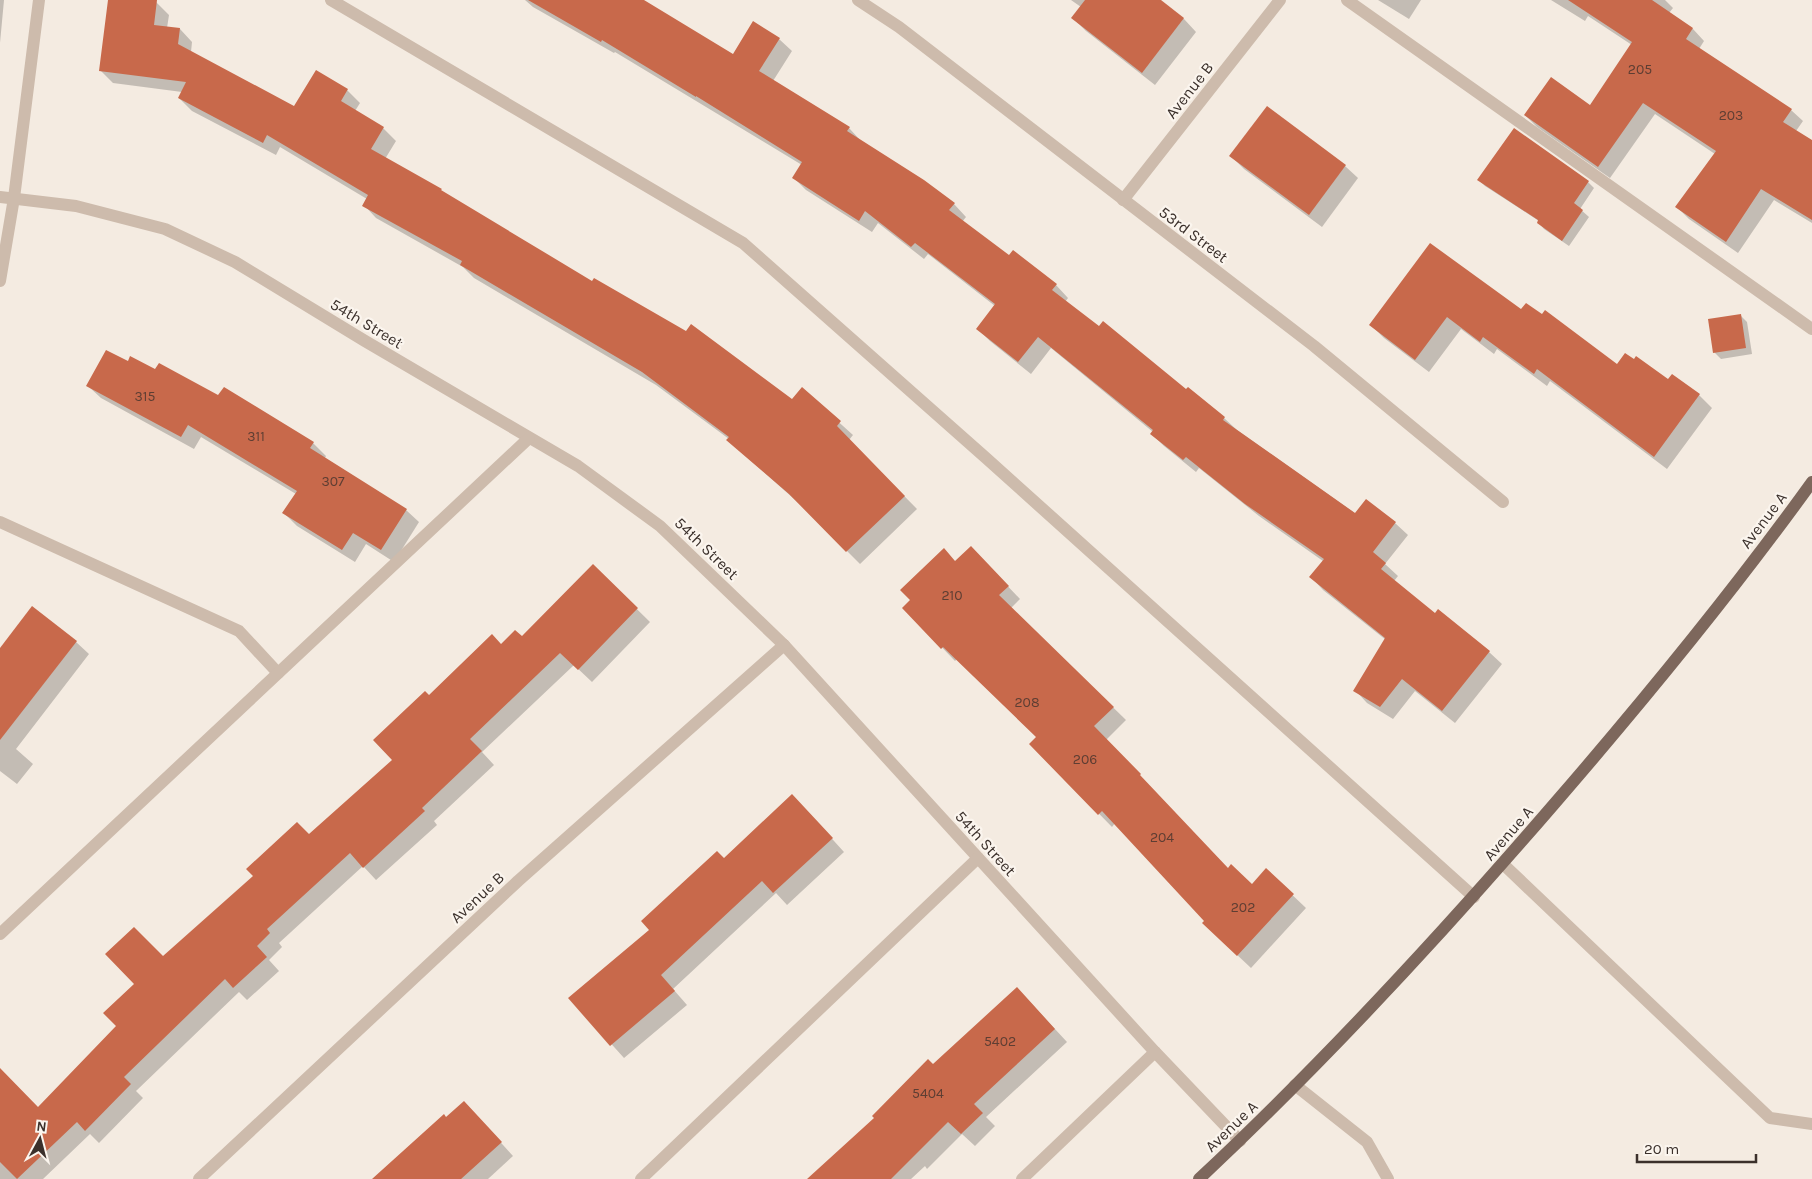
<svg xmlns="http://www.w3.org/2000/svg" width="1812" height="1179" font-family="Karla,sans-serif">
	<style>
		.shadow { fill: #0003 }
		.building { fill: #c8694b }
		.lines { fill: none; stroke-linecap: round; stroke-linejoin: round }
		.minor { stroke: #cdbbac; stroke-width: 12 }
		.major { stroke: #7d675c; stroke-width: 12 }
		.labels { text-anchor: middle; stroke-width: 4.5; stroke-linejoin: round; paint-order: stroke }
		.number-label { font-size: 14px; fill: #5e3e33 }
		.street-label { font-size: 16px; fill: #3b302b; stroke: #fbf5ee }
	</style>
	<rect width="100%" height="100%" fill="#f4ebe1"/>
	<g class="shadow">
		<path d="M 0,0 L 4,0 L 0,43 Z"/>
		<path d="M 109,0 L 156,2 L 169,15 L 167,28 L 180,29 L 192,42 L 191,52 L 295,108 L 347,90 L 360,103 L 355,111 L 383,128 L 396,141 L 385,159 L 792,401 L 802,389 L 853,435 L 849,440 L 917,509 L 860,564 L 802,506 L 741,452 L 729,439 L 656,385 L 474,278 L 463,267 L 376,218 L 364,205 L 367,199 L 280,147 L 276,155 L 192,111 L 179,98 L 182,92 L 113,83 L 100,70 Z"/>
		<path d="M 525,0 L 624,0 L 733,56 L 779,39 L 792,51 L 773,81 L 849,128 L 861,141 L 954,204 L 966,217 L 962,222 L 1009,257 L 1013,252 L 1056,285 L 1068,298 L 1065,302 L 1186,391 L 1188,389 L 1224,418 L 1237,430 L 1356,514 L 1395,523 L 1408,535 L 1385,564 L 1398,576 L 1394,581 L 1435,615 L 1489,652 L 1502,664 L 1455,723 L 1415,691 L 1393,719 L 1367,703 L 1355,690 L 1386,640 L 1323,590 L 1311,577 L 1323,561 L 1259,516 L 1199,468 L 1196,472 L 1164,446 L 1152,434 L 1153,432 L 1051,348 L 1031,374 L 990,341 L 978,329 L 995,306 L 928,254 L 924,259 L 878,223 L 872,232 L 806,190 L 794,178 L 802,165 L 615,52 L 614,53 L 533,7 Z"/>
		<path d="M 1071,0 L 1159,0 L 1184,19 L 1196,32 L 1155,85 L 1086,31 L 1073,18 L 1081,7 Z"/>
		<path d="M 1378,0 L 1421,0 L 1409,19 Z"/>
		<path d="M 1551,0 L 1665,0 L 1673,8 L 1669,13 L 1693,29 L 1704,41 L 1699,49 L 1791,110 L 1803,121 L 1796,131 L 1812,141 L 1812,223 L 1774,200 L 1738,253 L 1689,219 L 1677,207 L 1715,154 L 1655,114 L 1610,178 L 1537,127 L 1525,115 L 1590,106 L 1632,45 L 1588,16 L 1585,21 Z"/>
		<path d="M 1231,156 L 1345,166 L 1358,178 L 1322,227 L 1244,169 Z"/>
		<path d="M 1479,180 L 1588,182 L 1594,188 L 1580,209 L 1589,217 L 1569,246 L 1544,229 L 1538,222 L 1539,221 L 1485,186 Z"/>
		<path d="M 1431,245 L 1521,311 L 1617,366 L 1668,381 L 1699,395 L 1712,408 L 1667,469 L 1550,381 L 1547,386 L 1497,349 L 1494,354 L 1461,329 L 1429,372 L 1384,338 L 1371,325 Z"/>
		<path d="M 1741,316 L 1747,322 L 1752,354 L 1721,359 L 1714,352 Z"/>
		<path d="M 128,363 L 156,371 L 219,397 L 313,443 L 326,456 L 325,458 L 406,510 L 419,522 L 394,562 L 366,544 L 355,562 L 297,526 L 284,513 L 296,494 L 201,437 L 194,449 L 101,398 L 88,386 Z"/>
		<path d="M 984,561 L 1020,599 L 1011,608 L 1126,720 L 1106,740 L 1228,870 L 1252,885 L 1266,870 L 1306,908 L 1251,968 L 1217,936 L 1206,921 L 1115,823 L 1112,827 L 1031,744 L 1037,737 L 957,659 L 955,661 L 904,608 L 956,562 Z"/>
		<path d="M 593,566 L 650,622 L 592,682 L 574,665 L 482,752 L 494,765 L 434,821 L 437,825 L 376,880 L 363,866 L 279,943 L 282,947 L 269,960 L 279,971 L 247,1000 L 239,992 L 136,1091 L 143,1098 L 99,1143 L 90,1134 L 43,1179 L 0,1179 L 0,1097 L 38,1108 L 118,1026 L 163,958 L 309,835 L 394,760 L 429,697 L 501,645 L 522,638 Z"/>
		<path d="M 76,642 L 89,654 L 16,749 L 33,764 L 17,784 L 0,771 L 0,650 Z"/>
		<path d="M 805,809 L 844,852 L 787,905 L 776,893 L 673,989 L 687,1005 L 624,1058 L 570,998 L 651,930 L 724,860 Z"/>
		<path d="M 1030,1002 L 1067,1042 L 986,1117 L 995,1126 L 975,1146 L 962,1134 L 927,1169 L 925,1166 L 911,1179 L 809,1179 L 933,1066 Z"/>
		<path d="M 476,1115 L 513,1156 L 488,1179 L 376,1179 L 446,1118 Z"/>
	</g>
	<g class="building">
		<path d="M 108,0 L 157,0 L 154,25 L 180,28 L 178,44 L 294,106 L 316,70 L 348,89 L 341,101 L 384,127 L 371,149 L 442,189 L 441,190 L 592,281 L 594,278 L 686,331 L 691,324 L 792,399 L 802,387 L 841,421 L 837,426 L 905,496 L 846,552 L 789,494 L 726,440 L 729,437 L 642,372 L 460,265 L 462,261 L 362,206 L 368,195 L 267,135 L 263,143 L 178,98 L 186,82 L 99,71 Z"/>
		<path d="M 528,0 L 644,0 L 733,54 L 753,21 L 780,38 L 759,71 L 850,127 L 847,131 L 924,180 L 955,203 L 949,210 L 1009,255 L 1013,250 L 1057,284 L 1052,290 L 1099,326 L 1103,321 L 1186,389 L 1188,387 L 1225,417 L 1223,420 L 1355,513 L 1366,499 L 1396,522 L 1373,552 L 1386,563 L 1381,569 L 1435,613 L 1438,609 L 1490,651 L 1442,711 L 1402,679 L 1380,707 L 1353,691 L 1385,638 L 1309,577 L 1324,559 L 1245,504 L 1186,457 L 1183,460 L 1150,434 L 1153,430 L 1038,337 L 1018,362 L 976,329 L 995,304 L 915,243 L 911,247 L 865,211 L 859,221 L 792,178 L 802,162 L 696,96 L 696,97 L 602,40 L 601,42 Z"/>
		<path d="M 1085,0 L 1161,0 L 1184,18 L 1142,73 L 1071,18 Z"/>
		<path d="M 1568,0 L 1652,0 L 1693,28 L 1686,39 L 1792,109 L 1783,122 L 1812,140 L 1812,220 L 1761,189 L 1726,242 L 1675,207 L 1716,151 L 1643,103 L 1598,167 L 1524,115 L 1551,77 L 1590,105 L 1632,42 Z"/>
		<path d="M 1267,106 L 1346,165 L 1309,215 L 1229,156 Z"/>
		<path d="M 1514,128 L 1589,181 L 1574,203 L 1583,210 L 1562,241 L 1537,223 L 1538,220 L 1477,180 Z"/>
		<path d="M 1430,243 L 1521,309 L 1526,303 L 1542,314 L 1545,310 L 1617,364 L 1625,353 L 1634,359 L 1636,356 L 1668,379 L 1672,374 L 1700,394 L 1654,457 L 1537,369 L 1534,374 L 1483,337 L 1480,342 L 1447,317 L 1415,360 L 1369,325 Z"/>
		<path d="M 1741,314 L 1746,348 L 1713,353 L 1708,319 Z"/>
		<path d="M 106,350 L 128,361 L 130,356 L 155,369 L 159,363 L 218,395 L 224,387 L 314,442 L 310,448 L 407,509 L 381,550 L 353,533 L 342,550 L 282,513 L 297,491 L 188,425 L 181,437 L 86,386 Z"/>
		<path d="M 971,546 L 1009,586 L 999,595 L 1114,707 L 1094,726 L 1141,774 L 1140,775 L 1228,868 L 1231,864 L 1252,884 L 1266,868 L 1294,894 L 1237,956 L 1202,923 L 1204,921 L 1102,811 L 1098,815 L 1029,744 L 1036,737 L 943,647 L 941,649 L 902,608 L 910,600 L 900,590 L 944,548 L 955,561 Z"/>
		<path d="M 593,564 L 638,608 L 578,670 L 560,653 L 470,739 L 482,751 L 422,808 L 425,811 L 363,868 L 350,853 L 267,929 L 270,933 L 257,946 L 267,957 L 233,988 L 225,979 L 124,1077 L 131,1084 L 85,1131 L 77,1122 L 17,1179 L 0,1162 L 0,1068 L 38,1107 L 116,1026 L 103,1013 L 134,984 L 105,954 L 134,927 L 163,956 L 253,876 L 246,869 L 297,822 L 309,834 L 392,760 L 373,740 L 425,691 L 429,695 L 492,634 L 501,644 L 515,630 L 522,636 Z"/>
		<path d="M 32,606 L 77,641 L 0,740 L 0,648 Z"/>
		<path d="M 792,794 L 833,838 L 773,893 L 762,881 L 661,975 L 675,991 L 610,1046 L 568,998 L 649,930 L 641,921 L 717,851 L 724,858 Z"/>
		<path d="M 1017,987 L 1055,1029 L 974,1104 L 983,1113 L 961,1134 L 948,1122 L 891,1179 L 807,1179 L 874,1118 L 872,1116 L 928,1059 L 933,1064 Z"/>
		<path d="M 464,1101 L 502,1142 L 461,1179 L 372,1179 L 444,1114 L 446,1117 Z"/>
	</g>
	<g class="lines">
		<g class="minor">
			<path d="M 331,0 L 743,243 L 986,458 L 1474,897"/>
			<path d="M 858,0 L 899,27 L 1314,346 L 1503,502"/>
			<path d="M 1347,0 L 1812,329"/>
			<path d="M 0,197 L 76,206 L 165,229 L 235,262 L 365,341 L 578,466 L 660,526 L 784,645 L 1155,1052 L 1240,1141"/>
			<path d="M 1123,200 L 1280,0"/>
			<path d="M 0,281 L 14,198 L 39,0"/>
			<path d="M 0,522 L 239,631 L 278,673"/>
			<path d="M 1503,864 L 1770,1118 L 1812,1124"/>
			<path d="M 0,934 L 529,438"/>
			<path d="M 1295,1085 L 1367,1142 L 1388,1179"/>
			<path d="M 199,1179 L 518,881 L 784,645"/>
			<path d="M 641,1179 L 978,858"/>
			<path d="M 1022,1179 L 1155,1052"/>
		</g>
		<path class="major" d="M 1199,1179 C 1325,1061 1443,933 1555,803 C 1645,699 1732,593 1812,482"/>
	</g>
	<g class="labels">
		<g class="number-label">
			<text x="1640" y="74">205</text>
			<text x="1731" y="120">203</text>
			<text x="145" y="401">315</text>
			<text x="256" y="441">311</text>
			<text x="333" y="486">307</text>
			<text x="952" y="600">210</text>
			<text x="1027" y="707">208</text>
			<text x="1085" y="764">206</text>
			<text x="1162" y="842">204</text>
			<text x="1243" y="912">202</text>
			<text x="1000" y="1046">5402</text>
			<text x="928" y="1098">5404</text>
		</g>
		<g class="street-label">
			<text transform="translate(1189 90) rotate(-52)" y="6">Avenue B</text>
			<text transform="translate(1194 234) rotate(37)" y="6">53rd Street</text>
			<text transform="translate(367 323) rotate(31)" y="6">54th Street</text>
			<text transform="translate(1763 520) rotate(-53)" y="6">Avenue A</text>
			<text transform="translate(707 548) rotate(44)" y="6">54th Street</text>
			<text transform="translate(1508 833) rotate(-49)" y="6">Avenue A</text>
			<text transform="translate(986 843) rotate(48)" y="6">54th Street</text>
			<text transform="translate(477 897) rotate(-43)" y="6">Avenue B</text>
			<text transform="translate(1231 1126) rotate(-44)" y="6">Avenue A</text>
		</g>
	</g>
	<g transform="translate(40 1139) rotate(7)" stroke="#fbf5ee" stroke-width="4" paint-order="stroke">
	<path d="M0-4L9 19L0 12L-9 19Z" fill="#3b302b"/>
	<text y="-8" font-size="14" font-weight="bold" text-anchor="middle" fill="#3b302b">N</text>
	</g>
	<path d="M1637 1154v8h119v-8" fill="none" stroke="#3b302b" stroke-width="2.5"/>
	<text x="1644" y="1154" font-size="15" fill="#3b302b" stroke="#fbf5ee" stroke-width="4" paint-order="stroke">20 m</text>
</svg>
